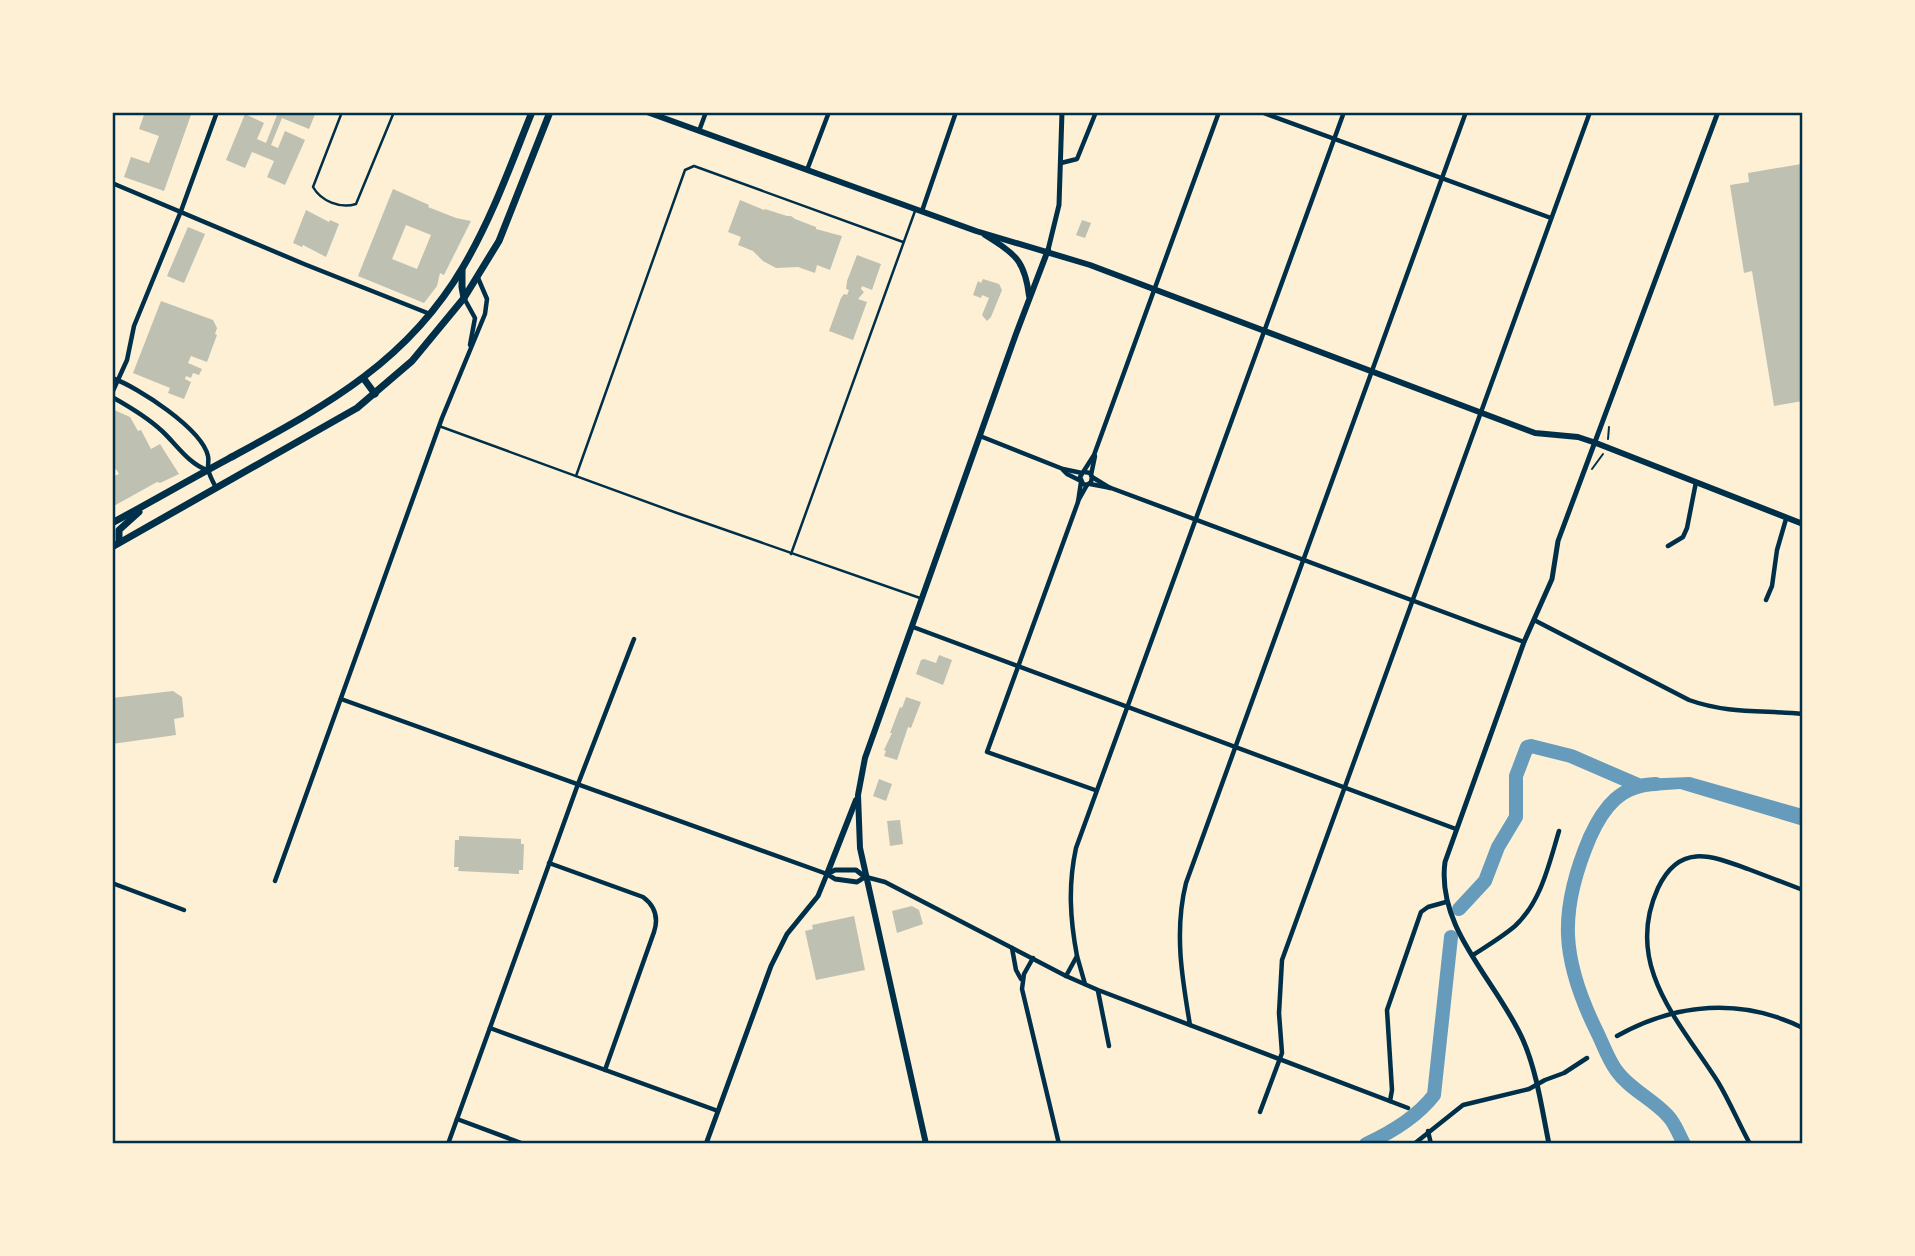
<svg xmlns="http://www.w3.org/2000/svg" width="1915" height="1256" font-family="'Source Sans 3',sans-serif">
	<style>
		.water { fill: #669bbc }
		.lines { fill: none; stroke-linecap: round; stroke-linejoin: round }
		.river { stroke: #669bbc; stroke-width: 14 }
		.building { fill: #bec0b2; fill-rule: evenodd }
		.path { stroke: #003049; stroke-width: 2 }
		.service { stroke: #003049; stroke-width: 2.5 }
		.minor { stroke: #003049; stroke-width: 4.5 }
		.tertiary { stroke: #003049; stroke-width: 5 }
		.secondary { stroke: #003049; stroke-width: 6 }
		.primary { stroke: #003049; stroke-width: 7 }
		.neatline { fill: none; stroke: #003049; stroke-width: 2.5 }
	</style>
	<rect width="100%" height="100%" fill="#fdf0d5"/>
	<path class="water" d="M 1690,777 L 1803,809 L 1803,826 L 1680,789 L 1638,792 L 1639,779 Z"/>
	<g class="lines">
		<g class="river">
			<path d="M 1656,784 C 1621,785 1604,806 1590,837 C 1558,912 1561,959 1597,1032 C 1603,1044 1608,1059 1616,1070 C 1629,1089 1653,1099 1668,1116 C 1675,1123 1679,1135 1684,1144"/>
			<path d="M 1459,909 L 1485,881 L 1498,847 L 1516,817 L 1516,776 L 1527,747 L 1531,746 L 1571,756 L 1638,785"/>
			<path d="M 1366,1144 C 1390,1133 1417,1117 1434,1095 L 1451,937"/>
		</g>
	</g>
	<g class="building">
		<path d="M 145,112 L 192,112 L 164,191 L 124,177 L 131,157 L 149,163 L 159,136 L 139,129 Z"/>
		<path d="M 269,112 L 316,112 L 309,129 L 282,118 L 271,145 L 278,148 L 285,131 L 305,140 L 285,185 L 267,177 L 274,161 L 252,152 L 245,168 L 226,160 L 245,114 L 264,123 L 257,139 L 266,143 L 277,115 Z"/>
		<path d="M 1801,164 L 1803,177 L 1803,401 L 1774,406 L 1752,271 L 1744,273 L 1730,185 L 1749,182 L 1748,173 Z"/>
		<path d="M 393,189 L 429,205 L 428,207 L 456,218 L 471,221 L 444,275 L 440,273 L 437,286 L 424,303 L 358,276 ZM 406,225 L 431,235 L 417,269 L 392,259 Z"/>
		<path d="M 740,200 L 764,210 L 765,209 L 787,216 L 791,216 L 795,219 L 816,227 L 816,229 L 842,236 L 830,270 L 817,265 L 815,273 L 798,267 L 776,268 L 763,261 L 753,251 L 738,245 L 741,237 L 728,232 Z"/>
		<path d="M 306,210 L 329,222 L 330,220 L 339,224 L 326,257 L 303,245 L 302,247 L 293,243 Z"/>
		<path d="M 1082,220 L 1091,223 L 1085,238 L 1076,235 Z"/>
		<path d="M 188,227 L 205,234 L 184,283 L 167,276 Z"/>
		<path d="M 857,255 L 881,264 L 872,290 L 862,286 L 861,289 L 864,292 L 858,299 L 867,302 L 853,340 L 829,331 L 841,298 L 844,294 L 847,295 L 849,290 L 846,289 L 847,281 Z"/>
		<path d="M 983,279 L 999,284 L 1002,290 L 991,317 L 987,321 L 982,315 L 989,298 L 982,295 L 981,298 L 973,295 L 978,281 L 981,283 Z"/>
		<path d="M 161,301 L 213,320 L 217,328 L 215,334 L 217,335 L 207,362 L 191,356 L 188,363 L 202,369 L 199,375 L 193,373 L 191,378 L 186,376 L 185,379 L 191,382 L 184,399 L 168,393 L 170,388 L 133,373 Z"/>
		<path d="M 112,409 L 130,417 L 138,431 L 141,430 L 151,449 L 160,444 L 179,474 L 160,483 L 157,482 L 112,507 L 112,477 L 119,474 L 116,469 L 112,471 Z"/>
		<path d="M 939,655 L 952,660 L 943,685 L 916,674 L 921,660 L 924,659 L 936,663 Z"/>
		<path d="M 173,691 L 182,697 L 184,717 L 174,719 L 176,735 L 112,744 L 112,698 Z"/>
		<path d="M 906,697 L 921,702 L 911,728 L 908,727 L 897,760 L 884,756 L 886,751 L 884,750 L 892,733 L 890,733 L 900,707 L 902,708 Z"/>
		<path d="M 879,779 L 892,784 L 886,801 L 873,796 Z"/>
		<path d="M 900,820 L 903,844 L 890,846 L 887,821 Z"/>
		<path d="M 459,836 L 521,839 L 521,844 L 524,844 L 523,870 L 519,870 L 519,874 L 458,871 L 459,867 L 454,867 L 455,840 L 459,840 Z"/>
		<path d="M 912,906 L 919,910 L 923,924 L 897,933 L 892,911 Z"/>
		<path d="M 854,916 L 865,970 L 816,980 L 805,931 L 813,929 L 812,925 Z"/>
	</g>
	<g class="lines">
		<g class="path">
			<path d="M 1608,439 L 1609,427"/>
			<path d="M 1592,469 L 1603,454"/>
		</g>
		<g class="service">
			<path d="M 342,112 L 313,187 C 321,201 340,209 356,204 L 394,112"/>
			<path d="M 439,426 L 677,513 L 920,598"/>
			<path d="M 576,476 L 685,170 L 694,166 L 903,242"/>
			<path d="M 791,554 L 915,211"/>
		</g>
		<g class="minor">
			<path d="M 1261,112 L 1551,218"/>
			<path d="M 699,131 L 706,112"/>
			<path d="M 1061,163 L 1077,159 L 1096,112"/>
			<path d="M 807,170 L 829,112"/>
			<path d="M 112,183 L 304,264 L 430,314"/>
			<path d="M 922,211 L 956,112"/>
			<path d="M 464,298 L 475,318 L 470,345"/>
			<path d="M 112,378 C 138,387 202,429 208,456 C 209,460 208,464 208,467 C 208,474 213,481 216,488"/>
			<path d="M 112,393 L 127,360 L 134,326 L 181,211 L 217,112"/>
			<path d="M 112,397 C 130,407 147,417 162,431 C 177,445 188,463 207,470"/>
			<path d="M 980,436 L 1063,469 L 1082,473"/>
			<path d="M 1063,470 L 1067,474 L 1079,480"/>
			<path d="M 1085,472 L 1090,473 L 1092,477 L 1091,482 L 1087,485 L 1083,484 L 1080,477 L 1094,455 L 1219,112"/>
			<path d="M 1091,475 L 1095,456"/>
			<path d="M 1092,477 L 1110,488"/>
			<path d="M 1081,482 L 1078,502 L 987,752 L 1095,790"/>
			<path d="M 1090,484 L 1111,488 L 1524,642"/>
			<path d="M 1078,501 L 1087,485"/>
			<path d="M 1668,546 L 1683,537 L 1687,528 L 1696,482"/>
			<path d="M 1766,600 L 1772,586 L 1777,550 L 1786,519"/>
			<path d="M 1534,620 L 1689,700 C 1728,714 1763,710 1803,714"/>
			<path d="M 913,627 L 1456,829"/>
			<path d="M 341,699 L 827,874"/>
			<path d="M 549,863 L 643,897 C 655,906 659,917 654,932 L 605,1070"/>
			<path d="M 866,877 L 885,882 L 1066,976 L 1098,990 L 1408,1108"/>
			<path d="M 275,881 L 442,418 L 485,314 L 487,299 L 478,278"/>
			<path d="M 112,883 L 184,910"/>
			<path d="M 1012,948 L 1016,970 L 1021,979"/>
			<path d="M 1473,955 C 1487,946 1502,937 1515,926 C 1541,902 1549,864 1559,831"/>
			<path d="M 1077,956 L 1085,984"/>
			<path d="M 1033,958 L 1024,974 L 1022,989 L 1059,1144"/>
			<path d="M 1066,976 L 1077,956 C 1070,919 1068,885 1076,848 L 1344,112"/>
			<path d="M 1098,991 L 1109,1046"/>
			<path d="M 1190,1025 C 1182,978 1174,931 1186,883 L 1466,112"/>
			<path d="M 490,1028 L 718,1111"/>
			<path d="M 1617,1036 C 1676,1003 1741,997 1803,1028"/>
			<path d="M 1390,1101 L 1392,1090 L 1387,1010 L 1421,912 L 1428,907 L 1446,902"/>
			<path d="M 1260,1112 L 1282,1053 L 1279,1013 L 1282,960 L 1590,112"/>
			<path d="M 457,1119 L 524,1144"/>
			<path d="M 1428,1131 L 1431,1144"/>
			<path d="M 448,1144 L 578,784 L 634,639"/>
			<path d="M 1414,1144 L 1463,1105 L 1529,1089 L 1545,1080 L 1564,1073 L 1587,1058"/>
			<path d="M 1750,1144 C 1739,1124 1730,1102 1718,1082 C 1679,1021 1623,965 1658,888 C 1679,843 1710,855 1748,869 C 1766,876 1785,883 1803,890"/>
		</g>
		<g class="tertiary">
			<path d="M 1048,250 L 1059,205 L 1062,112"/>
			<path d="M 835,870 L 856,870 L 865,877 L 857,882 L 835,879 L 827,874 Z"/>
			<path d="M 706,1144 L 771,966 L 787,934 L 818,896 L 827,874"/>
			<path d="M 1549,1144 C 1542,1110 1537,1072 1523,1040 C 1497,981 1436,929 1445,862 L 1524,642 L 1552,579 L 1558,541 L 1718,112"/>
		</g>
		<g class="secondary">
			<path d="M 647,112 L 976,231 L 1090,265 L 1535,433 L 1578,437 L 1596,443 L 1803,524"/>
			<path d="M 985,235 C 1015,254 1025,260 1029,296"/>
			<path d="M 827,874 L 856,800"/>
			<path d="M 926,1144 L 860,848 L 858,795 L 865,758 L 1016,334 L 1048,250"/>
		</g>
		<g class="primary">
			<path d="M 462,270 L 462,287 L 464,298"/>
			<path d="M 364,379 L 375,394"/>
			<path d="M 112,523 C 151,502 189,480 228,459 C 323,407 406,364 463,267 C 492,218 511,164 532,112"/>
			<path d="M 119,542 L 119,530 L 139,512"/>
			<path d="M 112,547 L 357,408 L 412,361 L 464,298 L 499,241 L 550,112"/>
		</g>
	</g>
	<rect width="1915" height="1256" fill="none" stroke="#fdf0d5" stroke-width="228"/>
	<rect x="114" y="114" width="1687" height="1028" class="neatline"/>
</svg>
